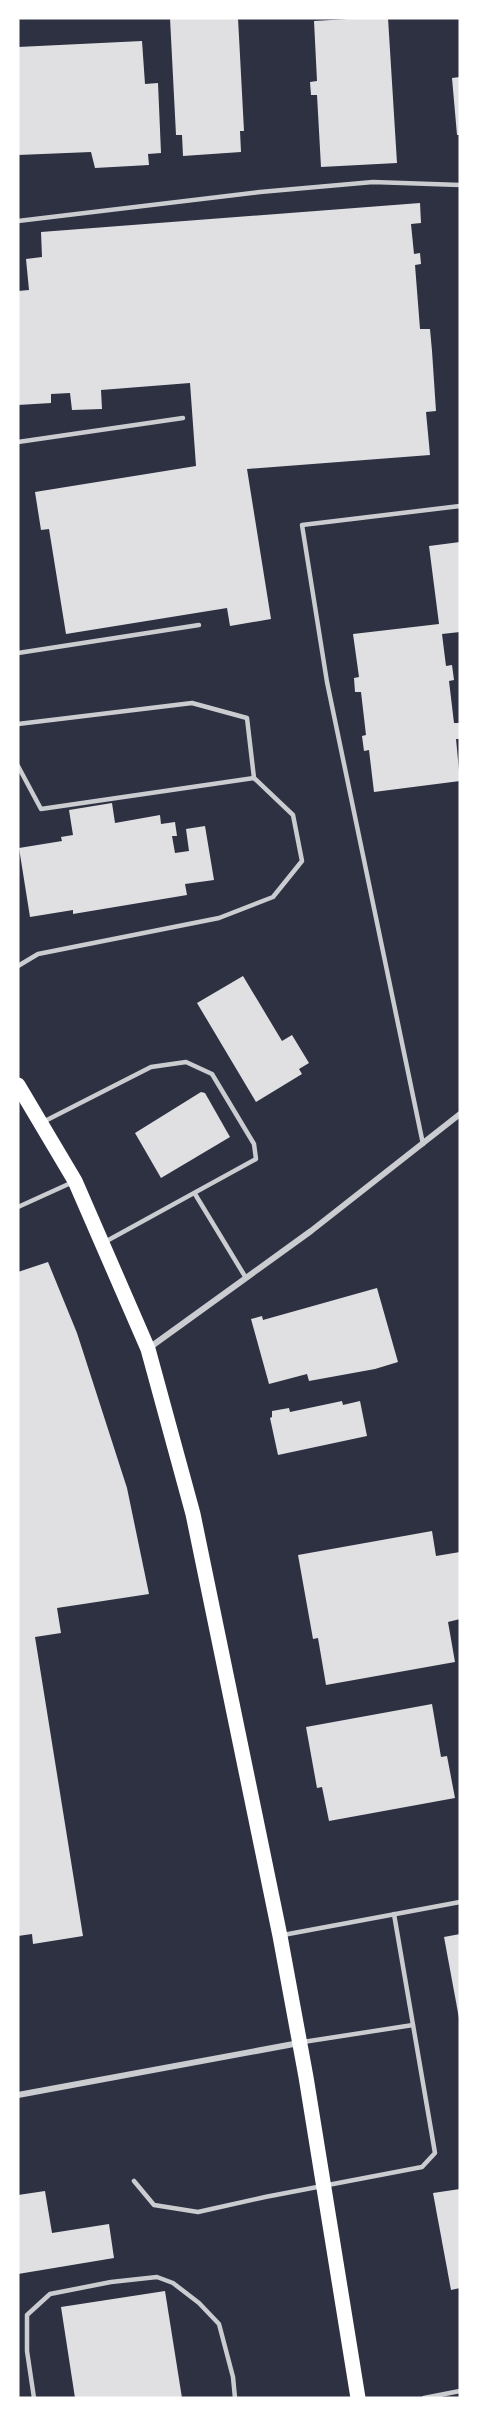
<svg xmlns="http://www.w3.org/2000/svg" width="478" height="2416" font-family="Lora,serif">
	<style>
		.building { fill: #e0e0e3 }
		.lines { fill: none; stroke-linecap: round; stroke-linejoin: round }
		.service { stroke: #caccd0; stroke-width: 4.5 }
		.minor { stroke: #caccd0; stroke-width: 6 }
		.primary { stroke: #fff; stroke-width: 15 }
	</style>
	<rect width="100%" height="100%" fill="#2d3142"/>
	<g class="building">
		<path d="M 170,18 L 238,18 L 244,131 L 240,131 L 241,152 L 183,156 L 182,135 L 176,135 Z"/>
		<path d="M 365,18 L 388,18 L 397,163 L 321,167 L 317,95 L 311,95 L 310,82 L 317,81 L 314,21 Z"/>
		<path d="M 142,41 L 145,84 L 158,83 L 161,153 L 148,154 L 149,165 L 95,168 L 91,152 L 18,155 L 18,47 Z"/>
		<path d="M 460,77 L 460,135 L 457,135 L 452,78 Z"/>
		<path d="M 420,203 L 421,223 L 411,224 L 414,254 L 420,253 L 421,264 L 415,265 L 420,329 L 430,329 L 432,351 L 436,411 L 426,412 L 430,455 L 247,469 L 271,619 L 230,626 L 227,608 L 66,634 L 49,529 L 41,530 L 35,492 L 196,466 L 190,383 L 101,390 L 102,409 L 72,410 L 70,393 L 51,394 L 51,403 L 18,405 L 18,291 L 29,290 L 26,259 L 42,257 L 41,232 Z"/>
		<path d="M 460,542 L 460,632 L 442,634 L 446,666 L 452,665 L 454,680 L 449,681 L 454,723 L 460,723 L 460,739 L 456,739 L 460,781 L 374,792 L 369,750 L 364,751 L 362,736 L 366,735 L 361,692 L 355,692 L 354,678 L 359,677 L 353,634 L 439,624 L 429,546 Z"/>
		<path d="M 112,803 L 115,823 L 160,815 L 161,824 L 175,822 L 177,836 L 172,836 L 175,853 L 189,851 L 186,829 L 205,826 L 214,880 L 185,884 L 187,895 L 73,914 L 73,910 L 30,917 L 19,848 L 62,841 L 61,837 L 73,835 L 69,810 Z"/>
		<path d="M 243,976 L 282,1041 L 292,1035 L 309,1063 L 299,1069 L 302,1074 L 256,1102 L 197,1003 Z"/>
		<path d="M 201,1092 L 205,1093 L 230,1137 L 161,1178 L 135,1133 Z"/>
		<path d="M 48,1262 L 77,1333 L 127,1488 L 149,1594 L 57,1608 L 61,1633 L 35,1637 L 83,1936 L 33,1944 L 32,1934 L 18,1936 L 18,1272 Z"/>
		<path d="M 377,1288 L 398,1362 L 375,1369 L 309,1381 L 307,1374 L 269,1384 L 251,1319 L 262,1316 L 263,1320 Z"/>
		<path d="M 342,1401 L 343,1405 L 360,1401 L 367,1436 L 278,1455 L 270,1418 L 272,1417 L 272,1411 L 289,1408 L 290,1412 Z"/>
		<path d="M 432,1531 L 436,1556 L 460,1552 L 460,1619 L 448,1622 L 455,1662 L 326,1685 L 318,1638 L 313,1639 L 298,1555 Z"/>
		<path d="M 432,1704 L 441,1757 L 447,1756 L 455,1798 L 329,1821 L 322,1787 L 317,1788 L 306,1727 Z"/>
		<path d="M 460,1934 L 460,2018 L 459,2018 L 444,1937 Z"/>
		<path d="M 460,2189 L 460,2288 L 451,2290 L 433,2193 Z"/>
		<path d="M 45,2191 L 52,2233 L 109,2224 L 114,2258 L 18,2274 L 18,2195 Z"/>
		<path d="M 165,2291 L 182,2398 L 75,2398 L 61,2307 Z"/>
	</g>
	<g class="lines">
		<g class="service">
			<path d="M 18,221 L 260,192 L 373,182 L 460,185"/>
			<path d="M 18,442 L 183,418"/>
			<path d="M 18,653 L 199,625"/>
			<path d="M 18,724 L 192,703 L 247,718 L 254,778 L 293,815 L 302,861 L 273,897 L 219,918 L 38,954 L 18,966"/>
			<path d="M 18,766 L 41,809 L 254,778"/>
			<path d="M 43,1122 L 151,1067 L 186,1062 L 212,1074 L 254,1144 L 256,1159 L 103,1243"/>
			<path d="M 423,1144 L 327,682 L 302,525 L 460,506"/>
			<path d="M 195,1194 L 246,1278"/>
			<path d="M 18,1207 L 73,1182"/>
			<path d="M 283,1935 L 460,1902"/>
			<path d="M 303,2042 L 413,2025"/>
			<path d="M 134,2181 L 154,2205 L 198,2212 L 265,2197 L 422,2167 L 435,2153 L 394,1914"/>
			<path d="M 34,2398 L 27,2351 L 27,2315 L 50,2294 L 111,2282 L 157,2277 L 173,2283 L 199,2303 L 219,2324 L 233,2377 L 235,2398"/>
			<path d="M 424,2398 L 460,2391"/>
		</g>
		<g class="minor">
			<path d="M 149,1348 L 311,1231 L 460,1114"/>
			<path d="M 18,2095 L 299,2043"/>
		</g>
		<path class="primary" d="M 18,1085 L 75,1181 L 148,1349 L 193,1514 L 280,1936 L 306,2077 L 358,2398"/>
	</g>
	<rect width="478" height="2416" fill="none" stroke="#ffffff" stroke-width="39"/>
</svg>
